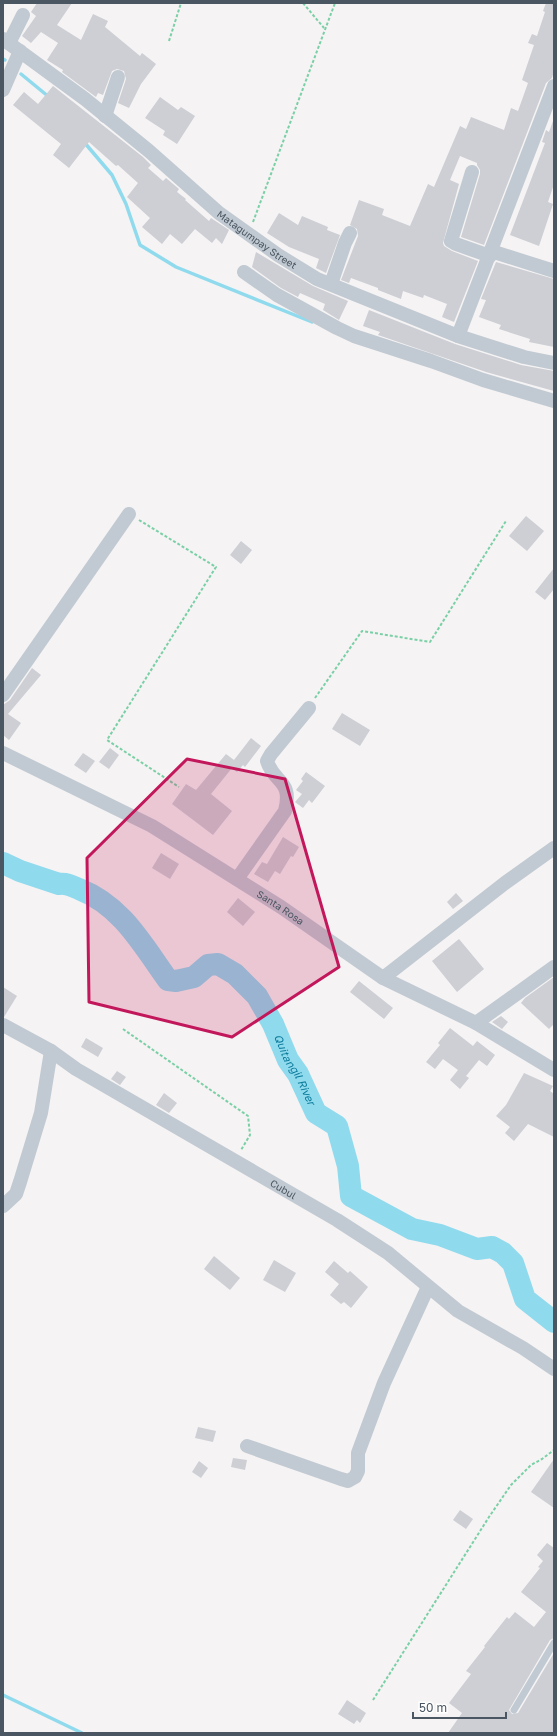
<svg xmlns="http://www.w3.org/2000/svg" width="557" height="1736" font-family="'Golos Text',sans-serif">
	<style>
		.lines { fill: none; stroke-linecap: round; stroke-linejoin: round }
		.stream { stroke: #90daee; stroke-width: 3.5 }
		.river { stroke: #90daee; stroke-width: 22 }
		.building { fill: #cdcfd5 }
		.path { stroke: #7ad0a6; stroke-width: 2; stroke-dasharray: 3 2; stroke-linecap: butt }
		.lane { stroke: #c1cad2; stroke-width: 7 }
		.street { stroke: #c1cad2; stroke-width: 14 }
		.marked { fill: #c2185b; fill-opacity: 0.2; stroke: #c2185b; stroke-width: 3; stroke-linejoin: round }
		.labels { text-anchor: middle; stroke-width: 3; stroke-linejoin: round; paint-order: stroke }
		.street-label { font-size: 10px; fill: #4a5661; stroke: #fff }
		.water-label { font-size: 11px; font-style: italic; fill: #0c7c9b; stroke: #fff }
	</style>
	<rect width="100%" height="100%" fill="#f5f3f3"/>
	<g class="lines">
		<g class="stream">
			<path d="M 3,59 L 5,60"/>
			<path d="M 21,74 L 49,97"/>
			<path d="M 84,142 L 112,175 L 126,204 L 140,245 L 176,267 L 312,322"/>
			<path d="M 3,1695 L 82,1733"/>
		</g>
		<path class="river" id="s1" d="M 3,863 L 20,871 L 59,884 C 67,883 72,886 79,889 C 122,906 142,944 168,980 L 176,981 L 194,977 L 208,965 L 218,964 L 235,974 L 257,996 L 273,1024 L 288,1060 L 298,1074 L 316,1113 L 337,1126 L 348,1166 L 351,1196 L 412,1229 L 440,1235 L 477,1249 L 492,1247 L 503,1253 L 513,1263 L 525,1299 L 554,1322"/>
	</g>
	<g class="building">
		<path d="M 37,3 L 72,3 L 57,25 L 81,40 L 93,14 L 108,21 L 105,27 L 140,56 L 142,53 L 156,64 L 141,84 L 129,108 L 118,103 L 126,79 L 124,71 L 117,69 L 112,71 L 103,95 L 98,93 L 96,97 L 62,72 L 63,70 L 47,60 L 58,43 L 41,32 L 31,43 L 22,36 L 36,16 L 31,12 Z"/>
		<path d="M 546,3 L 554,3 L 554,71 L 552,78 L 546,83 L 484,245 L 461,237 L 480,174 L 480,170 L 477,165 L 477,163 L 460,156 L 450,180 L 459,184 L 443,243 L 444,246 L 452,251 L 478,261 L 454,322 L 442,317 L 447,304 L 424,295 L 423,298 L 403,291 L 401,299 L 378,290 L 378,288 L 351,278 L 349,283 L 341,280 L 358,236 L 357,229 L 350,225 L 359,200 L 384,209 L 382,215 L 410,226 L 428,184 L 434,187 L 460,126 L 466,129 L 471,117 L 504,130 L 511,108 L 518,111 L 528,83 L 522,80 L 534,45 L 528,43 L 532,34 L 537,36 L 545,12 L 543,11 Z"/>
		<path d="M 53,86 L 143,157 L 151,165 L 148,168 L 163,181 L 166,178 L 179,189 L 177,192 L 186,199 L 185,200 L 209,221 L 211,218 L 229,230 L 222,244 L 216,238 L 212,243 L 195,229 L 182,244 L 170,234 L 162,244 L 142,227 L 150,218 L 127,197 L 138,183 L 118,165 L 116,166 L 89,142 L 69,168 L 53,155 L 61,144 L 13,105 L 24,92 L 38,104 Z"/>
		<path d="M 160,97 L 178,110 L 181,107 L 195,116 L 177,144 L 163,135 L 165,131 L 145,118 Z"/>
		<path d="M 553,121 L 554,122 L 554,184 L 548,202 L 553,204 L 539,246 L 510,235 L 545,143 L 542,142 L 546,130 L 549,132 Z"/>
		<path d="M 279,213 L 298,225 L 302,216 L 328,227 L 327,230 L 340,235 L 326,273 L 316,268 L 319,259 L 289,247 L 267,233 Z"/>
		<path d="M 256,252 L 313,286 L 348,301 L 339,320 L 323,310 L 325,304 L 300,293 L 298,297 L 281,288 L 252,267 Z"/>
		<path d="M 496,262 L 554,279 L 554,347 L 529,342 L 530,339 L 499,329 L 501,325 L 479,317 L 486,300 L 481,299 Z"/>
		<path d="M 369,310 L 455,344 L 521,365 L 554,371 L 554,391 L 486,372 L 378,335 L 380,332 L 363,326 Z"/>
		<path d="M 526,516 L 544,531 L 527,551 L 509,536 Z"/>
		<path d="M 241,541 L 252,550 L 241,564 L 230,555 Z"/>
		<path d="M 554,568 L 554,589 L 545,600 L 535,592 Z"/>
		<path d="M 32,668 L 41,675 L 8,714 L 21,723 L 9,740 L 3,735 L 3,705 L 10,700 Z"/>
		<path d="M 342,713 L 370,730 L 360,746 L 332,729 Z"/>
		<path d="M 251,738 L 261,746 L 245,767 L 243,765 L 237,772 L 232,768 L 211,794 L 232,811 L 213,835 L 172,804 L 186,784 L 196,790 L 226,754 L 234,760 Z"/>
		<path d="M 110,748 L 119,755 L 109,769 L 99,762 Z"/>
		<path d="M 83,753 L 95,761 L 86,773 L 74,765 Z"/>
		<path d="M 306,772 L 325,786 L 312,803 L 309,800 L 303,808 L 295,802 L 302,794 L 296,790 L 303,781 L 301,779 Z"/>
		<path d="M 283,837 L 299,847 L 293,857 L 291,856 L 280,874 L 275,871 L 268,882 L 254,874 L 262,862 L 267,864 Z"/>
		<path d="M 161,853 L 179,864 L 170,879 L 152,868 Z"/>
		<path d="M 456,893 L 463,901 L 453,909 L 447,902 Z"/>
		<path d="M 238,898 L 255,912 L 243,926 L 227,912 Z"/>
		<path d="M 459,939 L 484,969 L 457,992 L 432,961 Z"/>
		<path d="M 554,977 L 554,1024 L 549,1029 L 521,1003 L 525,998 Z"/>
		<path d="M 359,981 L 393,1008 L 384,1019 L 350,992 Z"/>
		<path d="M 3,987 L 17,996 L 4,1017 L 3,1017 Z"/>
		<path d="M 501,1016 L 508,1022 L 502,1029 L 492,1022 Z"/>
		<path d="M 450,1028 L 473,1046 L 477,1041 L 495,1055 L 487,1066 L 479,1060 L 466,1076 L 469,1078 L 460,1089 L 450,1080 L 458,1070 L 443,1059 L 435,1069 L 426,1062 L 440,1045 L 438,1043 Z"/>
		<path d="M 86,1038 L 103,1048 L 98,1057 L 81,1047 Z"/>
		<path d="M 117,1071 L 126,1077 L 120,1085 L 111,1079 Z"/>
		<path d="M 524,1073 L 553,1086 L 550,1091 L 554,1094 L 554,1137 L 528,1124 L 514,1141 L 505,1133 L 510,1127 L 496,1116 L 506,1105 Z"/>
		<path d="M 164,1093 L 177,1103 L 169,1113 L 156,1105 Z"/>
		<path d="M 214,1256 L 240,1278 L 230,1290 L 204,1269 Z"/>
		<path d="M 274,1260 L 296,1273 L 285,1292 L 263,1280 Z"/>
		<path d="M 334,1261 L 348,1273 L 350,1271 L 368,1287 L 351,1308 L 344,1302 L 341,1304 L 330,1295 L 339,1284 L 325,1272 Z"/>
		<path d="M 198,1427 L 216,1431 L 213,1442 L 195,1438 Z"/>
		<path d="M 233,1458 L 247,1460 L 245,1470 L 231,1467 Z"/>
		<path d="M 554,1459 L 554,1508 L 531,1492 Z"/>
		<path d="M 199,1461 L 208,1468 L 201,1478 L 192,1472 Z"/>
		<path d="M 460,1510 L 473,1519 L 466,1529 L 453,1520 Z"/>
		<path d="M 547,1543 L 554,1548 L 554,1638 L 550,1640 L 509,1710 L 512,1714 L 518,1713 L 554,1653 L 554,1733 L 448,1733 L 462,1713 L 449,1703 L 471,1674 L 466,1671 L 485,1647 L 484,1646 L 507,1617 L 509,1619 L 515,1612 L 534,1627 L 546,1612 L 521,1592 L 540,1568 L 538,1567 L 543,1561 L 537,1555 Z"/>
		<path d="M 347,1700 L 366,1713 L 360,1723 L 357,1720 L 354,1724 L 338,1714 Z"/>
	</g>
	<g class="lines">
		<g class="path">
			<path d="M 303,3 L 324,28"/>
			<path d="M 169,41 L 181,3"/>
			<path d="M 253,222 L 335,3"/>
			<path d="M 139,520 L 216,567 L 107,740 L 179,787"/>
			<path d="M 315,698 L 362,631 L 430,642 L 506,521"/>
			<path d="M 123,1029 L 248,1116 L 250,1135 L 241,1150"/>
			<path d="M 373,1700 L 489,1517 L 511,1485 L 531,1465 L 542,1459 L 554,1450"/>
		</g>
		<path class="lane" d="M 514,1710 L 554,1643"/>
		<g class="street">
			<path id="s2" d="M 3,39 L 85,99 L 149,151 L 219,213 L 278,255 L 317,279 L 458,336 L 524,357 L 554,363"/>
			<path d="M 9,43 L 23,15"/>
			<path d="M 3,90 L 20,51"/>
			<path d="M 105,116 L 118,77"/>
			<path d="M 472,172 L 451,241 L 456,244 L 490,256"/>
			<path d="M 491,251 L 554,271"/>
			<path d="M 244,272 L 277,295 L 337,328 L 354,336 L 431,361 L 483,380 L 554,401"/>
			<path d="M 331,284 L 345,243 L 350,233"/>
			<path d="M 458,336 L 554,86"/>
			<path d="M 3,695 L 129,514"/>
			<path id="s3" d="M 3,753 L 152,826 L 281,907 L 383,978 L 476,1023 L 554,1070"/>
			<path d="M 237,879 L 285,811 C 293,779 274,784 267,761 L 271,754 L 309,708"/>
			<path d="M 383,978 L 505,883 L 554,848"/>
			<path d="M 476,1023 L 554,967"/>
			<path id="s4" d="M 3,1025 L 51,1051 L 76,1069 L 337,1220 L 388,1253 L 458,1311 L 523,1348 L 554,1369"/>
			<path d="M 3,1206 L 16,1194 L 20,1182 L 41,1113 L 51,1051"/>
			<path d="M 247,1446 L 341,1479 L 348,1481 L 355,1477 L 358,1471 L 358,1453 L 384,1383 L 428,1287"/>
		</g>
	</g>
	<path class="marked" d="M 187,759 L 285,779 L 339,967 L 232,1037 L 89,1002 L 87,858 Z"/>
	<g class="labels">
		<g class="street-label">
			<text dy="4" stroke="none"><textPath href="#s2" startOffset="324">Matagumpay Street</textPath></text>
			<text dy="4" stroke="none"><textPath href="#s3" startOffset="318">Santa Rosa</textPath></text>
			<text dy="4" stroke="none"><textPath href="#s4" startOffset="325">Cubul</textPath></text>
		</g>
		<g class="water-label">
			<text dy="4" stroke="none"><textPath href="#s1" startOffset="399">Quitangil River</textPath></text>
		</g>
	</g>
	<rect width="557" height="1736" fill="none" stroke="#4a5661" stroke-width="8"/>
	<path d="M413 1712v6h93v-6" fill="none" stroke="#4a5661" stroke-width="2"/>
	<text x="419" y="1712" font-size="12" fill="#4a5661" stroke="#ffffff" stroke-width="3" paint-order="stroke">50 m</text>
</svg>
